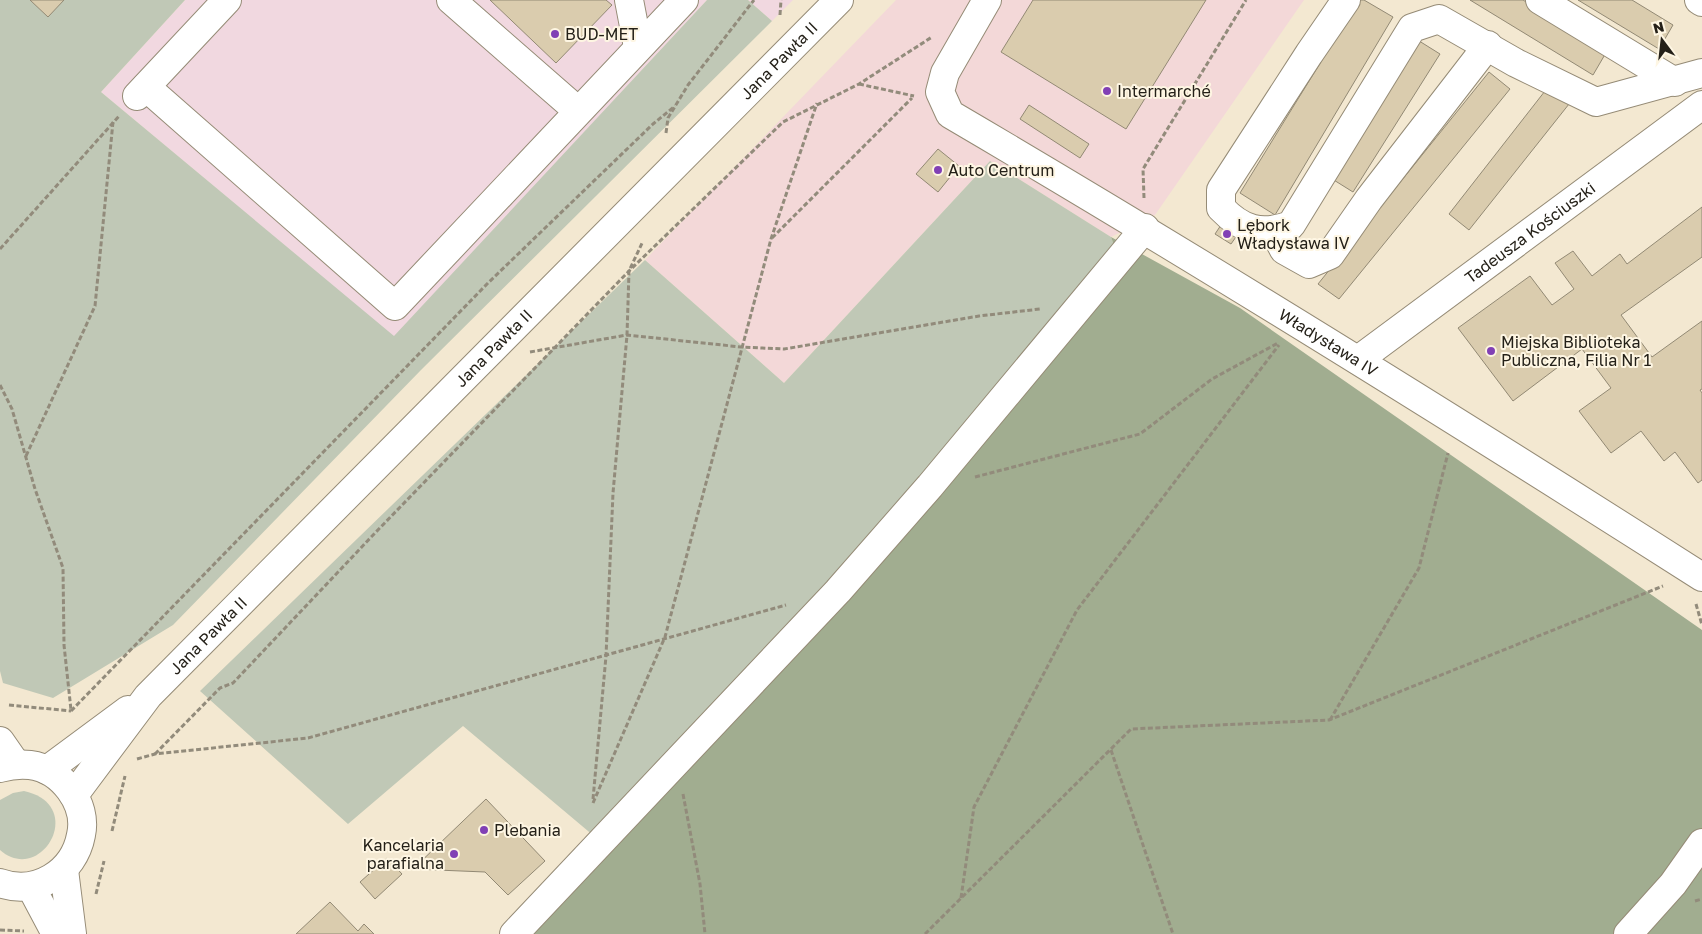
<svg xmlns="http://www.w3.org/2000/svg" width="1702" height="934" font-family="'Golos Text',sans-serif">
	<style>
		.commercial { fill: #f3d8d8 }
		.industrial { fill: #f1d8e0 }
		.green { fill: #c0c8b6 }
		.forest { fill: #a1ad90 }
		.building { fill: #daccae; stroke: #928974 }
		.lines { fill: none; stroke-linecap: round; stroke-linejoin: round }
		.minor-casing { stroke: #958b76; stroke-width: 30 }
		.major-casing { stroke: #958b76; stroke-width: 30 }
		.path { stroke: #928b7b; stroke-width: 3; stroke-dasharray: 5 2.5; stroke-linecap: butt }
		.minor { stroke: #fff; stroke-width: 28 }
		.major { stroke: #fff; stroke-width: 28 }
		.poi-dot { fill: #8140b5; stroke: #fef6e3; stroke-width: 2 }
		.labels { text-anchor: middle; stroke-width: 4; stroke-linejoin: round; paint-order: stroke }
		.poi-label { font-size: 16px; fill: #242018; stroke: #fef6e3; text-anchor: start }
		.street-label { font-size: 16px; fill: #242018; stroke: #fef6e3 }
	</style>
	<rect width="100%" height="100%" fill="#f3e8d1"/>
	<path class="commercial" d="M 896,0 L 1304,0 L 1155,215 L 1111,237 L 990,161 L 784,383 L 645,260 Z"/>
	<g class="industrial">
		<path d="M 185,0 L 707,0 L 394,337 L 101,92 Z"/>
		<path d="M 748,0 L 793,0 L 772,21 Z"/>
	</g>
	<g class="green">
		<path d="M 0,0 L 185,0 L 101,92 L 394,336 L 707,0 L 748,0 L 772,21 L 421,370 L 173,625 L 53,698 L 3,683 L 0,671 Z"/>
		<path d="M 990,161 L 1111,237 L 1125,272 L 607,847 L 463,726 L 348,824 L 200,691 L 645,260 L 784,383 Z"/>
		<path d="M 24,791 C 88,805 41,886 0,850 L 0,800 L 13,793 Z"/>
	</g>
	<path class="forest" d="M 1111,237 L 1240,308 L 1702,630 L 1702,934 L 526,934 L 1124,272 Z"/>
	<g class="building">
		<path d="M 30,0 L 64,0 L 48,17 Z"/>
		<path d="M 490,0 L 606,0 L 612,5 L 556,63 Z"/>
		<path d="M 1033,0 L 1206,0 L 1126,129 L 1001,52 Z"/>
		<path d="M 1359,0 L 1364,0 L 1393,17 L 1275,215 L 1240,193 Z"/>
		<path d="M 1470,0 L 1523,0 L 1607,51 L 1593,75 Z"/>
		<path d="M 1578,0 L 1632,0 L 1673,25 L 1659,49 Z"/>
		<path d="M 1416,39 L 1440,54 L 1353,192 L 1329,177 Z"/>
		<path d="M 1489,72 L 1510,89 L 1339,299 L 1318,284 Z"/>
		<path d="M 1552,82 L 1573,99 L 1469,230 L 1449,214 Z"/>
		<path d="M 1029,105 L 1089,144 L 1080,158 L 1020,119 Z"/>
		<path d="M 938,149 L 959,166 L 938,192 L 916,174 Z"/>
		<path d="M 1702,207 L 1702,257 L 1621,315 L 1652,357 L 1702,321 L 1702,389 L 1700,390 L 1702,393 L 1702,480 L 1698,483 L 1675,452 L 1664,461 L 1641,431 L 1611,453 L 1579,411 L 1611,388 L 1582,349 L 1513,401 L 1458,328 L 1530,276 L 1552,305 L 1574,289 L 1555,263 L 1573,251 L 1592,276 L 1620,254 L 1627,264 Z"/>
		<path d="M 1221,225 L 1238,234 L 1231,244 L 1215,234 Z"/>
		<path d="M 486,799 L 545,861 L 508,895 L 485,872 L 413,869 Z"/>
		<path d="M 387,858 L 402,874 L 375,899 L 360,882 Z"/>
		<path d="M 330,902 L 358,931 L 364,924 L 374,934 L 296,934 Z"/>
	</g>
	<g class="lines">
		<g class="minor-casing">
			<g id="minor">
				<path d="M 451,0 L 578,111"/>
				<path d="M 629,0 L 638,47"/>
				<path id="s1" d="M 987,0 L 945,73 L 940,92 L 950,114 C 1204,263 1454,419 1702,577"/>
				<path d="M 1346,0 L 1309,54 L 1221,190 L 1221,208 C 1242,230 1261,236 1291,225 L 1412,28 L 1439,19 L 1516,63 L 1596,102 L 1702,73"/>
				<path d="M 1540,0 L 1675,82"/>
				<path d="M 1699,0 L 1702,2"/>
				<path d="M 146,87 L 395,306 L 684,0"/>
				<path d="M 137,96 L 227,0"/>
				<path d="M 1274,231 L 1284,250 L 1309,264 L 1330,255 L 1369,199 L 1488,45"/>
				<path id="s2" d="M 1358,360 L 1702,105"/>
				<path d="M 0,741 L 16,764"/>
				<path d="M 64,870 L 72,934"/>
				<path d="M 31,887 L 56,934"/>
				<path d="M 514,934 L 838,591 L 930,486 L 1145,228"/>
				<path d="M 1628,934 L 1673,884 L 1702,843"/>
			</g>
		</g>
		<g class="major-casing">
			<g id="major">
				<path d="M 0,768 C 10,765 20,764 30,765 C 62,769 88,804 81,835 C 74,873 36,896 0,883"/>
				<path d="M 47,770 L 128,710"/>
				<path id="s3" d="M 74,795 L 148,696 L 839,0"/>
			</g>
		</g>
		<g class="path">
			<path d="M 780,15 L 781,0"/>
			<path d="M 859,84 L 914,96"/>
			<path d="M 666,133 L 668,118 L 688,85 L 754,0"/>
			<path d="M 1144,198 L 1143,169 L 1246,0"/>
			<path d="M 772,238 L 912,98"/>
			<path d="M 0,249 L 120,115"/>
			<path d="M 530,352 L 627,335 L 741,347 L 784,349 L 979,316 L 1040,309"/>
			<path d="M 0,385 L 12,409 L 35,489 L 63,568 L 64,645 L 71,710"/>
			<path d="M 26,456 L 95,306 L 113,122"/>
			<path d="M 975,477 L 1140,434 L 1212,379 L 1278,343"/>
			<path d="M 1696,604 L 1702,625"/>
			<path d="M 9,705 L 71,711"/>
			<path d="M 71,711 L 488,283 L 653,124 L 675,106"/>
			<path d="M 1330,720 L 1419,568 L 1448,453"/>
			<path d="M 1111,750 L 1173,934"/>
			<path d="M 155,754 L 220,688 L 233,683 L 375,533 L 629,271 L 783,122 L 859,84 L 932,37"/>
			<path d="M 137,759 L 155,754 L 308,738 L 786,605"/>
			<path d="M 683,794 L 700,884 L 705,934"/>
			<path d="M 593,799 L 606,656 L 613,493 L 627,335 L 629,271 L 643,241"/>
			<path d="M 593,803 L 665,637 L 771,239 L 817,103"/>
			<path d="M 112,831 L 125,776"/>
			<path d="M 96,894 L 104,861"/>
			<path d="M 961,898 L 974,807 L 1077,610 L 1279,345"/>
			<path d="M 1695,901 L 1702,899"/>
			<path d="M 0,930 L 24,931"/>
			<path d="M 925,934 L 1131,729 L 1329,720 L 1663,586"/>
		</g>
		<use href="#minor" class="minor"/>
		<use href="#major" class="major"/>
	</g>
	<g class="poi-dot">
		<circle cx="555" cy="34" r="5"/>
		<circle cx="1107" cy="91" r="5"/>
		<circle cx="938" cy="170" r="5"/>
		<circle cx="1227" cy="234" r="5"/>
		<circle cx="1491" cy="351" r="5"/>
		<circle cx="484" cy="830" r="5"/>
		<circle cx="454" cy="854" r="5"/>
	</g>
	<g class="labels">
		<g class="poi-label">
			<text x="565" y="40">BUD-MET</text>
			<text x="1117" y="97">Intermarché</text>
			<text x="948" y="176">Auto Centrum</text>
			<text x="1237" y="231">Lębork<tspan x="1237" dy="18">Władysława IV</tspan></text>
			<text x="1501" y="348">Miejska Biblioteka<tspan x="1501" dy="18">Publiczna, Filia Nr 1</tspan></text>
			<text x="494" y="836">Plebania</text>
			<text x="444" y="851" text-anchor="end">Kancelaria<tspan x="444" dy="18">parafialna</tspan></text>
		</g>
		<g class="street-label">
			<text dy="6" stroke="none"><textPath href="#s3" startOffset="1019">Jana Pawła II</textPath></text>
			<text dy="6" stroke="none"><textPath href="#s2" startOffset="214">Tadeusza Kościuszki</textPath></text>
			<text dy="6" stroke="none"><textPath href="#s1" startOffset="570">Władysława IV</textPath></text>
			<text dy="6" stroke="none"><textPath href="#s3" startOffset="614">Jana Pawła II</textPath></text>
			<text dy="6" stroke="none"><textPath href="#s3" startOffset="209">Jana Pawła II</textPath></text>
		</g>
	</g>
	<g transform="translate(1662 40) rotate(345)" stroke="#fef6e3" stroke-width="4" paint-order="stroke">
	<path d="M0-4L9 19L0 12L-9 19Z" fill="#242018"/>
	<text y="-8" font-size="14" font-weight="bold" text-anchor="middle" fill="#242018">N</text>
	</g>
</svg>
